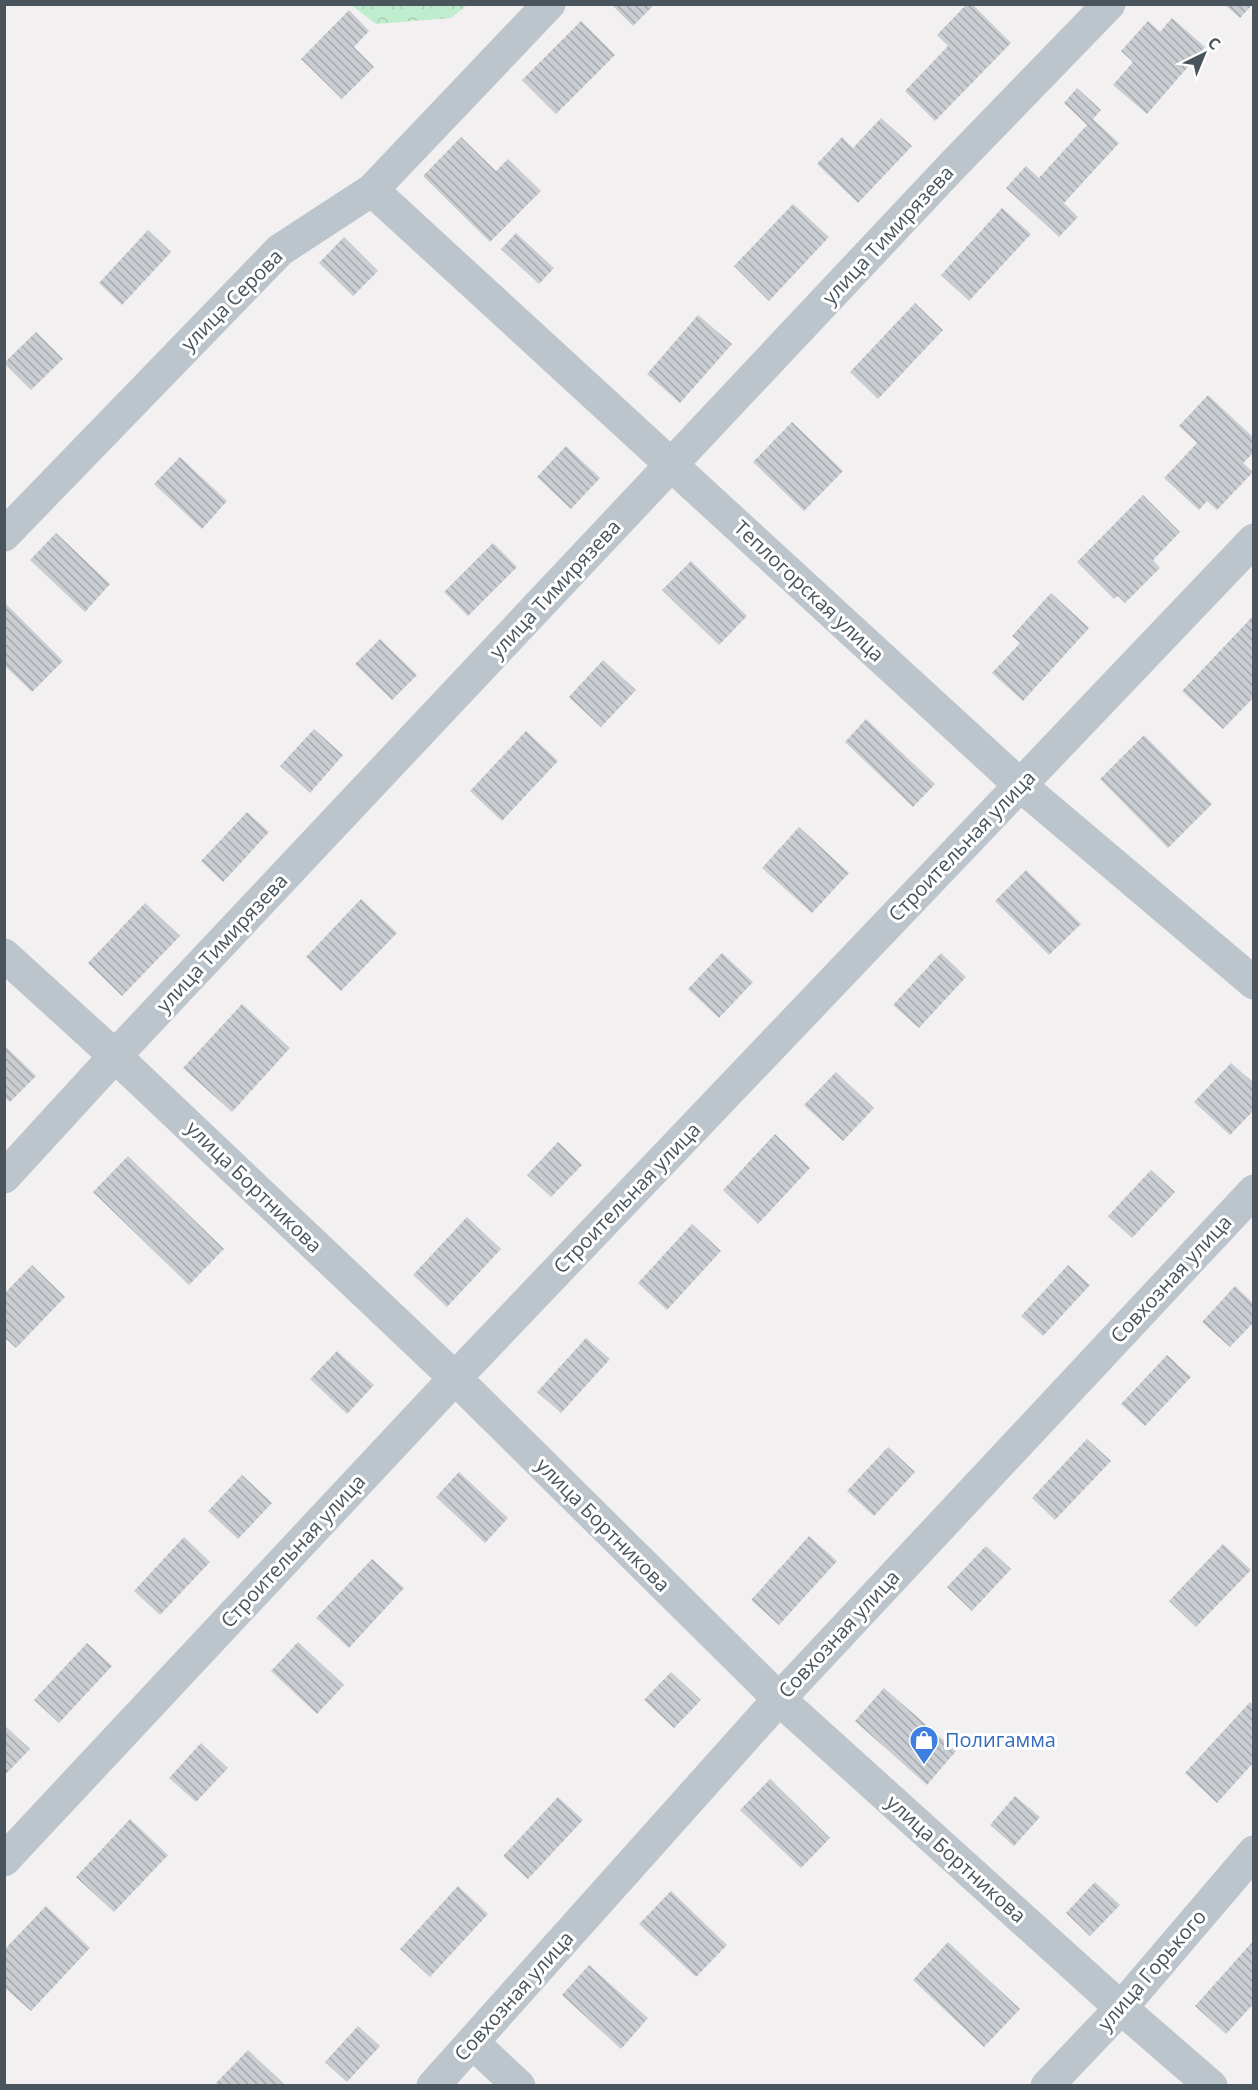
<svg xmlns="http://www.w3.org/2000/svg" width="1258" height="2090" font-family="'Open Sans',sans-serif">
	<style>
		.forest { fill: url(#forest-crowns) }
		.building { fill: url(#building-back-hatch) }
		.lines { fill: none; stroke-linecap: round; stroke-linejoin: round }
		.minor { stroke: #bcc5cc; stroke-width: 33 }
		.labels { text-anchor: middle; stroke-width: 6; stroke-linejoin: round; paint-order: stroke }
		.street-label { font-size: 20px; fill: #49545c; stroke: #fff }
		.shop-label { font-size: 20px; fill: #366cbe; stroke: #fff; text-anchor: start }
	</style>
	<defs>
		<pattern id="forest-crowns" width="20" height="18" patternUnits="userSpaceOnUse" patternTransform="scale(1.5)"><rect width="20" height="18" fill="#c1edcf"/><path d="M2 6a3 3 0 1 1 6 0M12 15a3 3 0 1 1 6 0" fill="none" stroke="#a7cdb4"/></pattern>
		<pattern id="building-back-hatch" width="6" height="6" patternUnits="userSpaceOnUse" patternTransform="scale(1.5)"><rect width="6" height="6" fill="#cacdd2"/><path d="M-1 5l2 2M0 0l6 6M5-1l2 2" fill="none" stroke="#a6a9ae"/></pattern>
	</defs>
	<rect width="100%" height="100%" fill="#f2f0f0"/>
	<path class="forest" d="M 351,5 L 467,5 L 451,18 L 376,24 Z"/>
	<g class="building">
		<path d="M 611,4 L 655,4 L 633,26 Z"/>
		<path d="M 967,4 L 972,4 L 1011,43 L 935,121 L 905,91 L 948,46 L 937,35 Z"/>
		<path d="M 1224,4 L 1253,4 L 1240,18 Z"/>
		<path d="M 349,10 L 369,31 L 354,47 L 374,67 L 342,99 L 301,59 Z"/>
		<path d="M 1172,18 L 1205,47 L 1147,114 L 1113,85 L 1133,62 L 1121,51 L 1148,21 L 1160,32 Z"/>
		<path d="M 581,21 L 615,55 L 556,114 L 522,80 Z"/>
		<path d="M 1077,88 L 1101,110 L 1093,119 L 1119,143 L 1064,203 L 1078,217 L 1059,237 L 1006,188 L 1026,166 L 1039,178 L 1087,125 L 1064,103 Z"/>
		<path d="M 881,118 L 912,146 L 858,203 L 817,164 L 842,137 L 853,148 Z"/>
		<path d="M 461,137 L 496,171 L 508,159 L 541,191 L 490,242 L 423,176 Z"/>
		<path d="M 793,204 L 829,237 L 769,301 L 734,266 Z"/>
		<path d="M 1002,208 L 1031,234 L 969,301 L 941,275 Z"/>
		<path d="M 148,230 L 171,252 L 122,305 L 99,283 Z"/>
		<path d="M 516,233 L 554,268 L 539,284 L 501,249 Z"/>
		<path d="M 344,237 L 378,271 L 353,296 L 319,263 Z"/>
		<path d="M 915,303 L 943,330 L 878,399 L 850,372 Z"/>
		<path d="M 698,315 L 732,344 L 680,403 L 647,374 Z"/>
		<path d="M 36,332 L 63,359 L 31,390 L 4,363 Z"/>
		<path d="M 1208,395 L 1254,438 L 1254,452 L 1243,463 L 1253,472 L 1217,510 L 1207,501 L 1199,510 L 1164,478 L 1197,443 L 1179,426 Z"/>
		<path d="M 792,422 L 843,471 L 804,511 L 753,462 Z"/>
		<path d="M 566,446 L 600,478 L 571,509 L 537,477 Z"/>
		<path d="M 180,457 L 227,501 L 202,529 L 154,484 Z"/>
		<path d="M 1143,495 L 1180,532 L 1153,560 L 1160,568 L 1125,603 L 1118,596 L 1114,599 L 1077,562 Z"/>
		<path d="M 56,533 L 110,584 L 85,612 L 30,560 Z"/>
		<path d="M 493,543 L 517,567 L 468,616 L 444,592 Z"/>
		<path d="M 691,561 L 747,616 L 719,645 L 662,590 Z"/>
		<path d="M 1051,593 L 1089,628 L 1023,701 L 992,673 L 1020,643 L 1012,636 Z"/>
		<path d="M 4,602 L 63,661 L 32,692 L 4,665 Z"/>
		<path d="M 1254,615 L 1254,697 L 1223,729 L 1182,691 Z"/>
		<path d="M 380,639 L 417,675 L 392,700 L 355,664 Z"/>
		<path d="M 603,660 L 636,690 L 601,727 L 569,697 Z"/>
		<path d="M 866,719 L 935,784 L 913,807 L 845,742 Z"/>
		<path d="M 314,729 L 343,755 L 310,793 L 280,766 Z"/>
		<path d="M 526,731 L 558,761 L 502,821 L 470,791 Z"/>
		<path d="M 1144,735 L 1212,804 L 1168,848 L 1100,779 Z"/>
		<path d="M 247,812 L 269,832 L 223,882 L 201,861 Z"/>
		<path d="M 799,827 L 849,873 L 812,913 L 762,868 Z"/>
		<path d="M 1026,870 L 1081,924 L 1049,955 L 995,901 Z"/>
		<path d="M 361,899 L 397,933 L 341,991 L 306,957 Z"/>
		<path d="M 145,903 L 180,936 L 122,996 L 88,963 Z"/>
		<path d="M 722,953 L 753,982 L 719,1018 L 688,989 Z"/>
		<path d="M 941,953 L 966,977 L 919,1028 L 893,1005 Z"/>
		<path d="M 242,1004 L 290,1048 L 232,1112 L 183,1068 Z"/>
		<path d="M 4,1045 L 36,1076 L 10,1102 L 4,1097 Z"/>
		<path d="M 1231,1063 L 1254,1083 L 1254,1110 L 1230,1135 L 1194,1102 Z"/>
		<path d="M 836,1072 L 874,1108 L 843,1141 L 804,1105 Z"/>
		<path d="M 775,1134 L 810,1168 L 758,1224 L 723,1190 Z"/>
		<path d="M 558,1142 L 582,1165 L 551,1197 L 527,1175 Z"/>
		<path d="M 128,1156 L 224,1249 L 189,1285 L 93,1192 Z"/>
		<path d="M 1151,1170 L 1175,1192 L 1132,1238 L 1108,1216 Z"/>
		<path d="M 467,1217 L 501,1249 L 447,1307 L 413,1275 Z"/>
		<path d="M 692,1224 L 721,1251 L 667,1310 L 638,1283 Z"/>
		<path d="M 32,1265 L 65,1297 L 16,1348 L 4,1337 L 4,1294 Z"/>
		<path d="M 1068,1265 L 1090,1285 L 1043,1336 L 1021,1316 Z"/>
		<path d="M 1235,1286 L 1254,1304 L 1254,1322 L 1230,1347 L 1202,1322 Z"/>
		<path d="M 586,1338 L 610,1359 L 561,1413 L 537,1392 Z"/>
		<path d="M 337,1351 L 374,1385 L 347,1414 L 310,1379 Z"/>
		<path d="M 1167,1355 L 1191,1377 L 1145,1426 L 1121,1404 Z"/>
		<path d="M 1087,1439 L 1111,1461 L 1055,1520 L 1032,1498 Z"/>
		<path d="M 888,1447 L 915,1472 L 874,1516 L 847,1491 Z"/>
		<path d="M 459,1472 L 508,1518 L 485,1543 L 436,1497 Z"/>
		<path d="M 242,1475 L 272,1503 L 238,1539 L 208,1511 Z"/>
		<path d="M 809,1536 L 837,1561 L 779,1625 L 751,1600 Z"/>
		<path d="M 184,1537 L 210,1562 L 160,1615 L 134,1591 Z"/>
		<path d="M 1223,1544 L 1251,1570 L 1196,1627 L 1169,1601 Z"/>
		<path d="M 986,1546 L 1011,1569 L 972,1611 L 947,1587 Z"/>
		<path d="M 372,1559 L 404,1588 L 349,1648 L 316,1618 Z"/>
		<path d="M 298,1642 L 344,1685 L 317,1714 L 271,1671 Z"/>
		<path d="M 87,1643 L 112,1666 L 59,1723 L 34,1700 Z"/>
		<path d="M 671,1672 L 701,1700 L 674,1728 L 644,1700 Z"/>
		<path d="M 884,1688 L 956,1751 L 927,1785 L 855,1721 Z"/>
		<path d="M 1250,1702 L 1254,1706 L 1254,1762 L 1217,1803 L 1185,1773 Z"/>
		<path d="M 4,1725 L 30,1749 L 4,1776 Z"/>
		<path d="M 201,1743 L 228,1768 L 196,1802 L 169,1778 Z"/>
		<path d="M 770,1779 L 830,1838 L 801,1868 L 740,1810 Z"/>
		<path d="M 1015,1796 L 1040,1817 L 1014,1846 L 990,1825 Z"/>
		<path d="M 558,1797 L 583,1820 L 528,1879 L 503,1856 Z"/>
		<path d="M 130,1819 L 168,1855 L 114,1912 L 76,1877 Z"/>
		<path d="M 1095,1882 L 1120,1905 L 1090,1936 L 1066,1913 Z"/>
		<path d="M 458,1886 L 488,1914 L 430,1977 L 400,1949 Z"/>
		<path d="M 671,1891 L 727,1945 L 696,1977 L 639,1924 Z"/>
		<path d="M 46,1906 L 90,1948 L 31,2011 L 4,1987 L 4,1950 Z"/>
		<path d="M 1254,1940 L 1254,2003 L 1226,2034 L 1195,2006 Z"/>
		<path d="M 948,1942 L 1020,2009 L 984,2047 L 913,1980 Z"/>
		<path d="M 589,1965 L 648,2018 L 621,2049 L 562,1995 Z"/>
		<path d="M 358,2026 L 380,2046 L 347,2082 L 325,2062 Z"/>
		<path d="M 248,2050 L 286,2086 L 219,2086 L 216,2083 Z"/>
	</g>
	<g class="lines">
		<g class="minor">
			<path d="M 372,190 L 1020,785 L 1254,983"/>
			<path d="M 4,535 L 280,250 L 372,190 L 549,4"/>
			<path d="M 4,955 L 115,1056 L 455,1378 L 779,1699 L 1121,2008 L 1211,2086"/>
			<path d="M 4,1177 L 115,1056 L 954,164 L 1109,4"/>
			<path d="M 4,1860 L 455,1378 L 1254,540"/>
			<path d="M 473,2043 L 519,2086"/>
			<path d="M 433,2086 L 779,1699 L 1254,1191"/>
			<path d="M 1047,2086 L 1121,2008 L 1254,1852"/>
		</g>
	</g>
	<defs>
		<g id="shop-pin" transform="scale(1.5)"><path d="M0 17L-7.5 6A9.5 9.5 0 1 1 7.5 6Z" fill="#3f7fe0" stroke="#fff"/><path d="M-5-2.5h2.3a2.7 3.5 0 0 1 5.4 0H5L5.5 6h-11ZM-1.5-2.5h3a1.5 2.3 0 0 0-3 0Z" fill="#fff"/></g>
	</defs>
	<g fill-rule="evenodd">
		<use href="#shop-pin" x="924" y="1740"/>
	</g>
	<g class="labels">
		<g class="street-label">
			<text transform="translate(888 235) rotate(-47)" y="7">улица Тимирязева</text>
			<text transform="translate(232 300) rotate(-45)" y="7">улица Серова</text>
			<text transform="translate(555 589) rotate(-47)" y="7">улица Тимирязева</text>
			<text transform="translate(809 591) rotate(43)" y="7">Теплогорская улица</text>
			<text transform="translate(962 846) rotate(-46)" y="7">Строительная улица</text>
			<text transform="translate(222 943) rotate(-47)" y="7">улица Тимирязева</text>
			<text transform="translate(254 1187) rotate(44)" y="7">улица Бортникова</text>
			<text transform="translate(627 1198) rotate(-46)" y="7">Строительная улица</text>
			<text transform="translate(1171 1279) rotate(-47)" y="7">Совхозная улица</text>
			<text transform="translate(603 1525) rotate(45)" y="7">улица Бортникова</text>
			<text transform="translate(293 1551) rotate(-47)" y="7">Строительная улица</text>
			<text transform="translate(839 1634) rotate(-47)" y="7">Совхозная улица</text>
			<text transform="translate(956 1859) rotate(42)" y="7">улица Бортникова</text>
			<text transform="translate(1152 1970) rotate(-49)" y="7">улица Горького</text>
			<text transform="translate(514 1996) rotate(-48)" y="7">Совхозная улица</text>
		</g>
		<g class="shop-label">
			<text x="945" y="1747">Полигамма</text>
		</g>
	</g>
	<rect width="1258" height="2090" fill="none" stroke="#49545c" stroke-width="12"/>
	<g transform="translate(1204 54) rotate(43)" stroke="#ffffff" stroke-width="4.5" paint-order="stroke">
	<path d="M0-4.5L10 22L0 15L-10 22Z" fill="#49545c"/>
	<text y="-9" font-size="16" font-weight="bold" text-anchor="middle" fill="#49545c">С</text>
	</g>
</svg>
